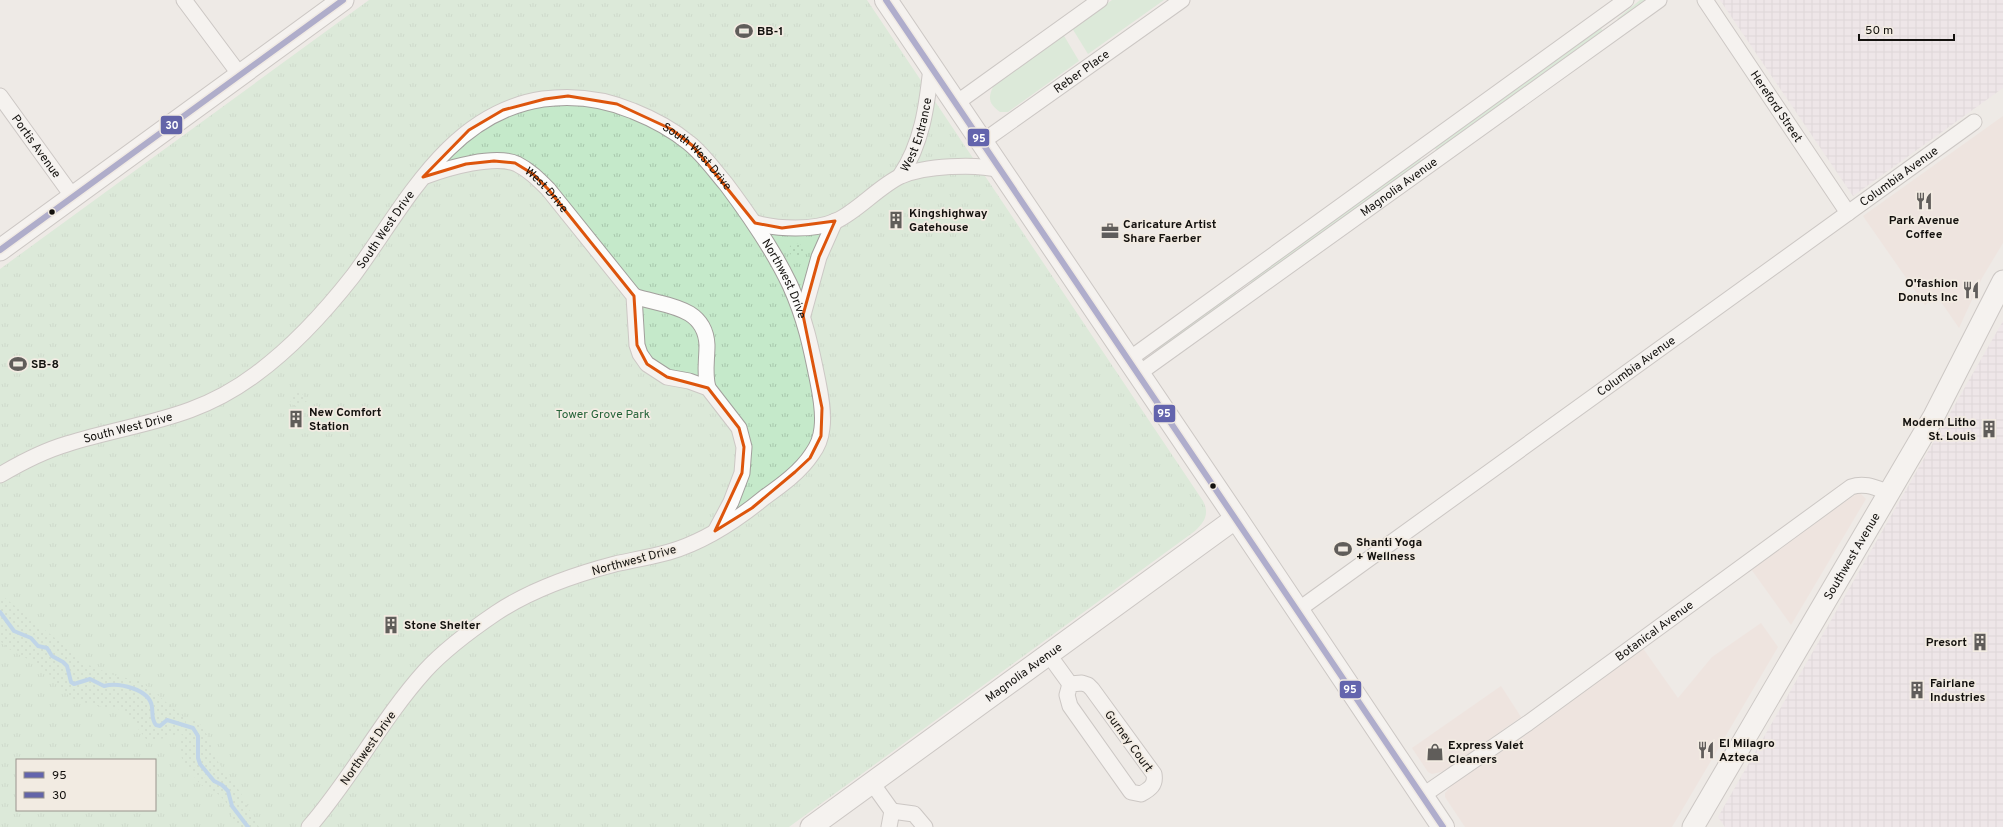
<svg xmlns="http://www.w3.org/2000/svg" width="2003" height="827" font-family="Overpass,sans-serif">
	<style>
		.commercial { fill: #eeded8 }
		.industrial { fill: url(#industrial-grid) }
		.grass { fill: #c5e9ca }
		.park { fill: url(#park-tufts); fill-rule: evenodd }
		.garden { fill: url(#garden-dots) }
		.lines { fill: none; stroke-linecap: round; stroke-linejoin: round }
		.stream { stroke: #88bdeb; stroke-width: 4 }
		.street-casing { stroke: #a29f9c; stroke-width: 17 }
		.secondary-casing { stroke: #a29f9c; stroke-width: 23 }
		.primary-casing { stroke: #a29f9c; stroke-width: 24 }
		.street { stroke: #fcfcfb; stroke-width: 15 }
		.secondary { stroke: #fcfcfb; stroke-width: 21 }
		.primary { stroke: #fcfcfb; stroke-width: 22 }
		.bus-1-casing { stroke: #f2ebe2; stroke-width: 9 }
		.bus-2-casing { stroke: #f2ebe2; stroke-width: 9 }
		.bus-1 { stroke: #6364ad; stroke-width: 6 }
		.bus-2 { stroke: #6364a8; stroke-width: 6 }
		.marked { fill: none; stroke: #dd550c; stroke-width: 3; stroke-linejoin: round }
		.bus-dot { fill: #13110e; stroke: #f2ebe2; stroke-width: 1.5 }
		.labels { text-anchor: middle; stroke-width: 3.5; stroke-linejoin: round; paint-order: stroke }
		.poi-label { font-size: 12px; font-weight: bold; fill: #13110e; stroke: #f2ebe2; text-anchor: start }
		.street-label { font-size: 12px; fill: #13110e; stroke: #f2ebe2 }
		.park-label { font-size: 12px; fill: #266339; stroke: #f2ebe2 }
		.line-badge { stroke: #f2ebe2; stroke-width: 1.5 }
		.badge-label { font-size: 11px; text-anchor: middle; font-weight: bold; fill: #fff }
	</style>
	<defs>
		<pattern id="industrial-grid" width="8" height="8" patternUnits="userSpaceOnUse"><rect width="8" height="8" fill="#ede2ea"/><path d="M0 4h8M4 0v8" fill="none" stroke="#cac1c8"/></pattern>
		<pattern id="park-tufts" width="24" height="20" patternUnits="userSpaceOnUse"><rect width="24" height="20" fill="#c5e9ca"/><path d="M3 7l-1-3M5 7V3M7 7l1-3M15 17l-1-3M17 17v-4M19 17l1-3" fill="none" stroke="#a8c7ac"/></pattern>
		<pattern id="garden-dots" width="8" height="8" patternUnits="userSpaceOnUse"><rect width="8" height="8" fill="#c5e9ca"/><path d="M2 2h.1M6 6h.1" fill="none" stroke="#a8c7ac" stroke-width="1.8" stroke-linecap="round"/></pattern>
	</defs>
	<rect width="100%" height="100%" fill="#eeeae6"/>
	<g class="commercial">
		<path d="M 2003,116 L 2003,243 L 1982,278 L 1959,328 L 1937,296 L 1925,305 L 1863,216 Z"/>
		<path d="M 1860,493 L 1866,499 L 1791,625 L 1751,569 L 1856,494 Z"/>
		<path d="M 1761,623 L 1778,647 L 1672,827 L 1465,827 L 1445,797 L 1445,793 L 1454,783 L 1642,647 L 1678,698 L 1712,657 Z"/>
		<path d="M 1501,686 L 1521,717 L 1445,771 L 1432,774 L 1428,772 L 1412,748 Z"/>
	</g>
	<g class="industrial">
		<path d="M 1720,0 L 2003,0 L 2003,88 L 1853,196 Z"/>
		<path d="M 2003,321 L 2003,827 L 1725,827 L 1718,817 Z"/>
	</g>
	<g class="grass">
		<path d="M 1112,0 L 1164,0 L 1088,54 L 1072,28 Z"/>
		<path d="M 1640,0 L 1648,0 L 1621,19 L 1617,19 Z"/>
		<path d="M 1601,28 L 1603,32 L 1438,150 L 1435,149 L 1437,145 Z"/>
		<path d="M 1063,34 L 1079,61 L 1008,112 L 1000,112 C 990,105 987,99 993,87 Z"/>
		<path d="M 1420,158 L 1421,162 L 1252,284 L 1250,282 L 1250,280 Z"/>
		<path d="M 1234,291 L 1236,292 L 1236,295 L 1158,351 L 1156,347 Z"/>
	</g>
	<path class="park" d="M 369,0 L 867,0 L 1203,501 C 1210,514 1204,523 1195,531 L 789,827 L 0,827 L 0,269 ZM 17,760 L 155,760 L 155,810 L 17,810 Z"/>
	<g class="garden">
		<circle cx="796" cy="250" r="7"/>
		<path d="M 300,391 L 307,401 L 304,403 L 302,401 L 294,407 L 289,399 Z"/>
		<path d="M 0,594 L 65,646 L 79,661 L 113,675 L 139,681 L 152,690 L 183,717 L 186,722 C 181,738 161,740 146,739 L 129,717 L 117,708 L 102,707 L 75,700 L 61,689 L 48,673 L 37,664 L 9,649 L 0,641 Z"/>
		<path d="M 190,719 L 194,719 C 210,731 209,746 218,762 C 224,771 232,780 238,789 C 247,801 250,815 259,827 L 239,827 L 227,810 L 226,802 L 218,794 L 209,791 L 200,784 L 184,764 L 179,750 L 179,742 Z"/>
	</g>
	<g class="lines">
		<path class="stream" d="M 0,612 L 14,631 L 31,638 L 38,646 L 47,648 L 52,656 L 63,662 L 67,666 L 71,682 L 74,684 L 90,679 L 104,686 C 118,682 150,689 152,707 C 153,714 151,719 156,725 L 160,726 L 167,720 L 193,728 L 198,736 L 198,758 L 200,764 L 214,781 L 222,785 L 228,791 L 232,806 L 248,827"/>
		<g class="street-casing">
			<g id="street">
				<path d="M 184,0 L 240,75"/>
				<path id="s1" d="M 1705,0 L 1848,213"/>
				<path id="s2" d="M 0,96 L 73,197"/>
				<path d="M 955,104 L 1100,0"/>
				<path id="s3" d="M 982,142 L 1182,0"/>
				<path id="s4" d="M 426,176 C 448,168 495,154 517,164 C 529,170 538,179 548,189 L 634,296 L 637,345 L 640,354 L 647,364 L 667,377 L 689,381 L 708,388 L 739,428 L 744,447 L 742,473 L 731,502 L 716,530"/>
				<path id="s5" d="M 900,176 C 922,144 927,106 931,67"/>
				<path d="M 755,223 C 778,229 813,231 836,221 C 858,211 879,186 901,176 C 925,166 975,163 1000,170"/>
				<path d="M 634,296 C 661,306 705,304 707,345 C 707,361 704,373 708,388"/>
				<path d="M 803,315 L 819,257 L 835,221"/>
				<path d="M 1128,360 L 1626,0"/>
				<path id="s6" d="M 1138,374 L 1659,0"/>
				<path id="s7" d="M 0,475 C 22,462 43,451 67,444 C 137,422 194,421 256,374 C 294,346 324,313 353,276 C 404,207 448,113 543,99 C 573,95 605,99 633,111 C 653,119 672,129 689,143 C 703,154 714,170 726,184 C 750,216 773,249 790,285 C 805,318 811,347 818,382 C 821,397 824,413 822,428 C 821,438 818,446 812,454 C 801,471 782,485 765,497 C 737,520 704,542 669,552 C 651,557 633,560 615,564 C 573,575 532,589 496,613 C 471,630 445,649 425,671 C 381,720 352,778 309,827"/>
				<path id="s8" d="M 1298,610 L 1974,122"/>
				<path d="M 1049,655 L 1070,684"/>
				<path d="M 1082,683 L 1088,685 L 1092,689 L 1154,774 C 1156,785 1150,789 1141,794 L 1131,792 L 1070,706 L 1067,695 L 1070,684 Z"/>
				<path d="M 872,783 L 892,811 L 889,827"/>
				<path id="s9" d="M 1422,796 L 1528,723 L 1851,487 C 1865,482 1876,488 1890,493"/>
				<path d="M 892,811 L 914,814 L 925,827"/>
			</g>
		</g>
		<g class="secondary-casing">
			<g id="secondary">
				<path d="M 0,250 L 343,0"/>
				<path id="s10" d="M 811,827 L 1236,518"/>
				<path id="s11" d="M 1693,827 L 1934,416 L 2003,281"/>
			</g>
		</g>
		<g class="primary-casing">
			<path id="primary" d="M 886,0 L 1236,518 L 1443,827"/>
		</g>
		<use href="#street" class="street"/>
		<use href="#secondary" class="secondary"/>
		<use href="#primary" class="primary"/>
		<g class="bus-1-casing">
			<path id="bus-1" d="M 886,0 L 1443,827"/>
		</g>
		<g class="bus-2-casing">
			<path id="bus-2" d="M 0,250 L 343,0"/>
		</g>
		<use href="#bus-1" class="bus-1"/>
		<use href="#bus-2" class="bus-2"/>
	</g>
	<path d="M0 0H2003V827H0ZM 568,96 L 617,104 L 671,129 L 693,146 L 755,223 L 782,228 L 835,221 L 819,257 L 803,315 L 822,408 L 821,436 L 810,458 L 795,472 L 752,508 L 715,531 L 742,473 L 744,447 L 739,428 L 708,388 L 667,377 L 647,364 L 637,345 L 634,296 L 548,189 L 533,174 L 515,163 L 494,161 L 466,164 L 423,177 L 469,130 L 503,110 L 545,99 Z" fill="#eeeae6" fill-opacity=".55" fill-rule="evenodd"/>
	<path class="marked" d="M 568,96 L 617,104 L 671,129 L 693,146 L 755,223 L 782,228 L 835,221 L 819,257 L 803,315 L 822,408 L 821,436 L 810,458 L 795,472 L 752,508 L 715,531 L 742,473 L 744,447 L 739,428 L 708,388 L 667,377 L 647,364 L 637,345 L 634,296 L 548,189 L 533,174 L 515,163 L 494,161 L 466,164 L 423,177 L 469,130 L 503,110 L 545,99 Z"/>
	<defs>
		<g id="stadium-bare" transform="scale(1.38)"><path d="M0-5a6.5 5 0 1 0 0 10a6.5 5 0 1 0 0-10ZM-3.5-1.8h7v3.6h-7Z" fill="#605d5a" stroke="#f2ebe2" stroke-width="2.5" paint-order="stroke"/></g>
		<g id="restaurant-bare" transform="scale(1.38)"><path d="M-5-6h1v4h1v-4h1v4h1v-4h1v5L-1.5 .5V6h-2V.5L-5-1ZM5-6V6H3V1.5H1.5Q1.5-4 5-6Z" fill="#605d5a" stroke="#f2ebe2" stroke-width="2.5" paint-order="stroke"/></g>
		<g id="building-bare" transform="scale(1.38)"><path d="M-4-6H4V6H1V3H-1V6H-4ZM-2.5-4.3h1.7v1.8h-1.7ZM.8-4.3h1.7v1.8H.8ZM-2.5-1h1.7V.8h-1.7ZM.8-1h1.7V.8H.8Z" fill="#605d5a" stroke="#f2ebe2" stroke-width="2.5" paint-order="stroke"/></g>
		<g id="office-bare" transform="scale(1.38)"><path d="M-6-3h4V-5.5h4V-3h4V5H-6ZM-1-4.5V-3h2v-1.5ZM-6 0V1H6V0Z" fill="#605d5a" stroke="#f2ebe2" stroke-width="2.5" paint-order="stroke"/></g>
		<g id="shop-bare" transform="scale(1.38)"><path d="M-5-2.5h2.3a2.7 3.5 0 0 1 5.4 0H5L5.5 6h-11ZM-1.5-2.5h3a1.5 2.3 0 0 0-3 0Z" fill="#605d5a" stroke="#f2ebe2" stroke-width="2.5" paint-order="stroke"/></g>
	</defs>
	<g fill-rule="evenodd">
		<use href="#stadium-bare" x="744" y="31"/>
		<use href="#restaurant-bare" x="1924" y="201"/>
		<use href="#building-bare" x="896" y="220"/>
		<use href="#office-bare" x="1110" y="231"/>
		<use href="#restaurant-bare" x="1971" y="290"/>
		<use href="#stadium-bare" x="18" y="364"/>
		<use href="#building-bare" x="296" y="419"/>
		<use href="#building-bare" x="1989" y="429"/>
		<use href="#stadium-bare" x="1343" y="549"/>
		<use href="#building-bare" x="391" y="625"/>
		<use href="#building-bare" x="1980" y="642"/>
		<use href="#building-bare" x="1917" y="690"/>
		<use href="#restaurant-bare" x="1706" y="750"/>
		<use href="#shop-bare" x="1435" y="752"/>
	</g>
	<g class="bus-dot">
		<circle cx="52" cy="212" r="3.5"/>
		<circle cx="1213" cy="486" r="3.5"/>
	</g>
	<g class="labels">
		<g class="poi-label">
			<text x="757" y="35">BB-1</text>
			<text x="909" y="217">Kingshighway<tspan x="909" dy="14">Gatehouse</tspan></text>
			<text x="1924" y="224" text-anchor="middle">Park Avenue<tspan x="1924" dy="14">Coffee</tspan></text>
			<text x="1123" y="228">Caricature Artist<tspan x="1123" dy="14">Share Faerber</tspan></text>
			<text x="1958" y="287" text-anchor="end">O'fashion<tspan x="1958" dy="14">Donuts Inc</tspan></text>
			<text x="31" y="368">SB-8</text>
			<text x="309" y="416">New Comfort<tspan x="309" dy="14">Station</tspan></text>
			<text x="1976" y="426" text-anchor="end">Modern Litho<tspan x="1976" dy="14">St. Louis</tspan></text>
			<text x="1356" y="546">Shanti Yoga<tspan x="1356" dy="14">+ Wellness</tspan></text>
			<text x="404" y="629">Stone Shelter</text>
			<text x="1967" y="646" text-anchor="end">Presort</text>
			<text x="1930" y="687">Fairlane<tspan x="1930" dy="14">Industries</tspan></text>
			<text x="1719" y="747">El Milagro<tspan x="1719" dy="14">Azteca</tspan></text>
			<text x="1448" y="749">Express Valet<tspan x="1448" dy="14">Cleaners</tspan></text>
		</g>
		<g class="street-label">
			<text dy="4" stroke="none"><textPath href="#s3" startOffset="122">Reber Place</textPath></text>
			<text dy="4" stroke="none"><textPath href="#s1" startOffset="128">Hereford Street</textPath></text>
			<text dy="4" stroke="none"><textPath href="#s5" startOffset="45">West Entrance</textPath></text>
			<text dy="4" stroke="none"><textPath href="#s2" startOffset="62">Portis Avenue</textPath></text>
			<text dy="4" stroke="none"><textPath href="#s7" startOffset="855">South West Drive</textPath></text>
			<text dy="4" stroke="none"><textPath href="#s8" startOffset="741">Columbia Avenue</textPath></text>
			<text dy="4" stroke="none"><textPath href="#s6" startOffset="321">Magnolia Avenue</textPath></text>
			<text dy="4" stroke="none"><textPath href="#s4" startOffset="133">West Drive</textPath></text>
			<text dy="4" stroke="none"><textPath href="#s7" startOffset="472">South West Drive</textPath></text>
			<text dy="4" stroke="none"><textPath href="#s7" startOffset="1007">Northwest Drive</textPath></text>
			<text dy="4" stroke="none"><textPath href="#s8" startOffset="417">Columbia Avenue</textPath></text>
			<text dy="4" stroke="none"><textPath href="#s7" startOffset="137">South West Drive</textPath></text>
			<text dy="4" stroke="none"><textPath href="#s11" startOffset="314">Southwest Avenue</textPath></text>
			<text transform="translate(634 560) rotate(-15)" y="4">Northwest Drive</text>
			<text dy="4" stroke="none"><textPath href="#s9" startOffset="285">Botanical Avenue</textPath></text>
			<text dy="4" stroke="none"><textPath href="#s10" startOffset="263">Magnolia Avenue</textPath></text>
			<text transform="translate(1129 741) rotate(54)" y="4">Gurney Court</text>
			<text transform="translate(368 748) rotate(-55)" y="4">Northwest Drive</text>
		</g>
		<g class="park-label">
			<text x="603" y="418">Tower Grove Park</text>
		</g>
	</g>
	<g class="line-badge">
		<rect x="160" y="115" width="23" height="20" rx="4" fill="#6364a8"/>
		<rect x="967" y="128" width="23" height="19" rx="4" fill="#6364ad"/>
		<rect x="1153" y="404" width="23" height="19" rx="4" fill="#6364ad"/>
		<rect x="1339" y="680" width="23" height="19" rx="4" fill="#6364ad"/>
	</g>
	<g class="badge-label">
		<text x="172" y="129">30</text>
		<text x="979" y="142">95</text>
		<text x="1164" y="417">95</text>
		<text x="1350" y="693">95</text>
	</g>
	<rect x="16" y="759" width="140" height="52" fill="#f2ebe2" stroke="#99948d"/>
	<rect x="24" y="772" width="20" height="6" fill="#6364ad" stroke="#99948d"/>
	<text x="52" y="779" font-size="12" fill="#13110e">95</text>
	<rect x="24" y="792" width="20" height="6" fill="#6364a8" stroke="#99948d"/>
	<text x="52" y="799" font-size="12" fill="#13110e">30</text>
	<path d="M1859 34v6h95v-6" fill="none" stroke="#13110e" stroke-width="2"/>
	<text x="1865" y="34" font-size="12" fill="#13110e" stroke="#f2ebe2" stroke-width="3" paint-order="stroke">50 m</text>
</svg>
